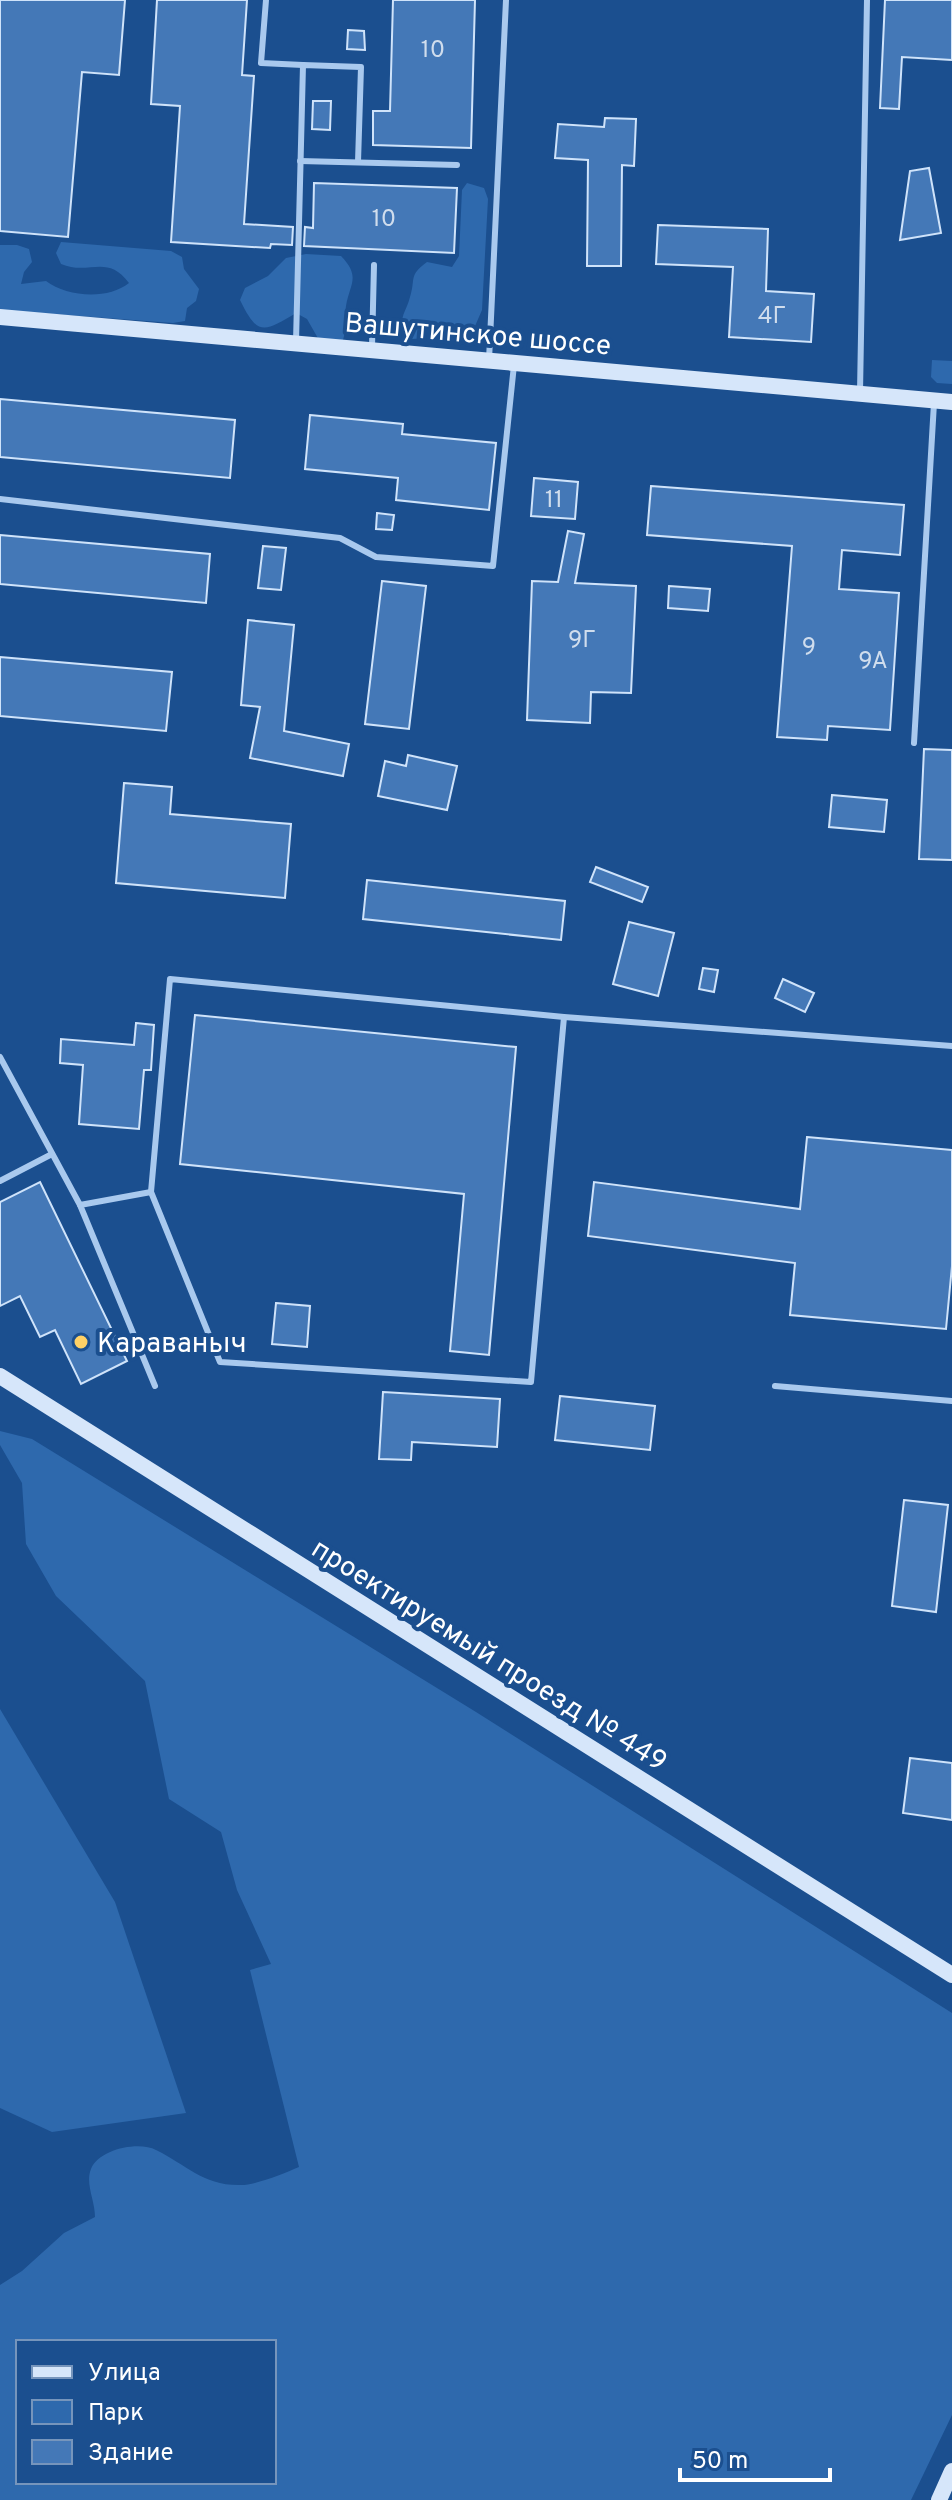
<svg xmlns="http://www.w3.org/2000/svg" width="952" height="2500" font-family="Overpass,sans-serif">
	<style>
		.green { fill: #2e69ad; fill-rule: evenodd }
		.building { fill: #4478b7; stroke: #cfe3fa; stroke-width: 2 }
		.lines { fill: none; stroke-linecap: round; stroke-linejoin: round }
		.lane { stroke: #a9c9ee; stroke-width: 6 }
		.secondary { stroke: #d6e6fa; stroke-width: 16 }
		.poi-dot { fill: #ffd166; stroke: #1b4f8f; stroke-width: 3 }
		.labels { text-anchor: middle; stroke-width: 8; stroke-linejoin: round; paint-order: stroke }
		.number-label { font-size: 24px; fill: #d0dded }
		.street-label { font-size: 28px; fill: #fff; stroke: #1b4f8f }
		.poi-label { font-size: 28px; fill: #fff; stroke: #1b4f8f; text-anchor: start }
	</style>
	<rect width="100%" height="100%" fill="#1b4f8f"/>
	<g class="green">
		<path d="M 467,183 L 484,188 L 488,199 L 482,310 L 472,333 L 462,341 L 449,343 L 438,337 L 412,339 L 402,330 C 401,313 406,312 410,297 C 416,278 408,276 427,262 L 452,267 L 459,256 L 462,190 Z"/>
		<path d="M 61,242 L 171,251 L 182,257 L 184,269 L 199,289 L 196,301 L 187,308 L 185,321 L 173,323 L 0,310 L 0,245 L 17,245 L 29,249 L 32,262 L 24,272 L 21,284 L 46,281 C 67,297 108,300 129,283 C 107,253 89,276 61,264 L 56,253 Z"/>
		<path d="M 306,254 L 341,256 C 361,277 350,283 346,306 C 344,318 347,327 343,340 L 332,343 L 319,340 L 307,319 L 296,313 C 264,332 258,337 240,300 L 245,288 L 268,276 L 286,258 Z"/>
		<path d="M 932,360 L 952,361 L 952,384 L 937,383 L 931,377 Z"/>
		<path d="M 0,1431 L 32,1439 L 476,1712 L 952,2013 L 952,2415 L 911,2500 L 0,2500 L 0,2285 L 22,2271 L 64,2233 L 95,2217 C 95,2200 85,2184 91,2169 C 99,2149 139,2141 156,2150 C 187,2165 203,2186 241,2185 C 256,2185 285,2173 299,2167 L 250,1970 L 271,1964 L 237,1890 L 221,1832 L 169,1799 L 145,1681 L 56,1596 L 26,1544 L 22,1483 L 0,1445 ZM 18,2342 L 274,2342 L 274,2482 L 18,2482 Z"/>
		<path d="M 0,1709 L 115,1902 L 186,2113 L 52,2132 L 0,2108 Z"/>
	</g>
	<g class="building">
		<path d="M 0,0 L 125,0 L 119,75 L 82,72 L 68,237 L 0,231 Z"/>
		<path d="M 157,0 L 247,0 L 242,75 L 254,76 L 244,224 L 293,227 L 292,245 L 271,244 L 270,248 L 171,242 L 180,106 L 151,104 Z"/>
		<path d="M 393,0 L 475,0 L 471,148 L 373,145 L 373,111 L 390,111 Z"/>
		<path d="M 885,0 L 952,0 L 952,60 L 902,57 L 899,109 L 880,108 Z"/>
		<path d="M 348,30 L 364,31 L 365,50 L 347,49 Z"/>
		<path d="M 313,101 L 331,101 L 330,130 L 312,129 Z"/>
		<path d="M 605,118 L 636,119 L 634,166 L 622,165 L 621,266 L 587,266 L 588,160 L 555,158 L 558,124 L 604,127 Z"/>
		<path d="M 929,168 L 941,233 L 900,240 L 910,171 Z"/>
		<path d="M 314,183 L 457,188 L 454,253 L 304,246 L 305,227 L 313,228 Z"/>
		<path d="M 658,225 L 768,229 L 766,291 L 814,294 L 811,342 L 729,337 L 733,267 L 656,264 Z"/>
		<path d="M 0,399 L 235,420 L 230,478 L 0,457 Z"/>
		<path d="M 310,415 L 403,424 L 402,434 L 496,443 L 489,510 L 396,500 L 398,478 L 305,469 Z"/>
		<path d="M 534,478 L 578,482 L 575,519 L 531,516 Z"/>
		<path d="M 651,486 L 904,505 L 900,555 L 842,550 L 839,589 L 899,593 L 890,730 L 828,726 L 827,740 L 777,737 L 792,546 L 647,535 Z"/>
		<path d="M 377,513 L 394,515 L 392,530 L 376,529 Z"/>
		<path d="M 568,531 L 584,534 L 575,583 L 636,586 L 631,693 L 591,692 L 590,723 L 527,720 L 532,581 L 558,582 Z"/>
		<path d="M 0,535 L 210,554 L 206,603 L 0,584 Z"/>
		<path d="M 263,546 L 286,548 L 281,590 L 258,588 Z"/>
		<path d="M 382,581 L 426,586 L 409,729 L 365,724 Z"/>
		<path d="M 669,586 L 710,589 L 708,611 L 668,608 Z"/>
		<path d="M 248,620 L 294,625 L 284,731 L 349,744 L 343,776 L 250,758 L 260,707 L 241,705 Z"/>
		<path d="M 0,657 L 172,672 L 166,731 L 0,716 Z"/>
		<path d="M 924,749 L 952,750 L 952,860 L 919,859 Z"/>
		<path d="M 408,755 L 457,766 L 447,810 L 378,796 L 385,761 L 406,766 Z"/>
		<path d="M 124,783 L 172,787 L 170,814 L 291,824 L 285,898 L 116,883 Z"/>
		<path d="M 832,795 L 887,800 L 884,832 L 829,827 Z"/>
		<path d="M 596,867 L 648,887 L 642,902 L 590,882 Z"/>
		<path d="M 367,880 L 565,901 L 561,940 L 363,919 Z"/>
		<path d="M 629,922 L 674,933 L 658,996 L 613,984 Z"/>
		<path d="M 703,968 L 718,970 L 714,992 L 699,989 Z"/>
		<path d="M 783,979 L 814,993 L 805,1012 L 775,998 Z"/>
		<path d="M 195,1015 L 516,1047 L 489,1355 L 450,1351 L 464,1194 L 180,1164 Z"/>
		<path d="M 136,1023 L 154,1025 L 151,1070 L 144,1070 L 139,1129 L 79,1124 L 83,1065 L 60,1063 L 61,1039 L 134,1045 Z"/>
		<path d="M 807,1137 L 952,1150 L 952,1266 L 946,1329 L 790,1315 L 795,1263 L 588,1236 L 594,1182 L 800,1209 Z"/>
		<path d="M 40,1182 L 127,1361 L 81,1384 L 55,1330 L 40,1337 L 20,1296 L 0,1306 L 0,1202 Z"/>
		<path d="M 276,1303 L 310,1306 L 307,1347 L 272,1344 Z"/>
		<path d="M 383,1392 L 500,1399 L 497,1447 L 412,1442 L 411,1460 L 379,1459 Z"/>
		<path d="M 560,1396 L 655,1406 L 650,1450 L 555,1440 Z"/>
		<path d="M 904,1500 L 948,1505 L 936,1612 L 892,1606 Z"/>
		<path d="M 910,1758 L 952,1763 L 952,1820 L 903,1813 Z"/>
	</g>
	<g class="lines">
		<g class="lane">
			<path d="M 266,0 L 261,63 L 303,65"/>
			<path d="M 300,161 L 457,165"/>
			<path d="M 296,342 L 303,65 L 361,67 L 358,162"/>
			<path d="M 372,347 L 374,265"/>
			<path d="M 489,360 L 506,0"/>
			<path d="M 860,392 L 867,0"/>
			<path d="M 0,499 L 340,538 L 376,557 L 493,566 L 514,365"/>
			<path d="M 914,743 L 934,403"/>
			<path d="M 564,1017 L 531,1382 L 220,1362 L 151,1192 L 170,979 L 564,1017 L 952,1046"/>
			<path d="M 0,1057 L 80,1205"/>
			<path d="M 0,1181 L 52,1154"/>
			<path d="M 151,1192 L 80,1205 L 155,1386"/>
			<path d="M 775,1386 L 952,1401"/>
		</g>
		<g class="secondary">
			<path d="M 0,317 L 952,402"/>
			<path d="M 0,1376 L 952,1975"/>
			<path d="M 939,2500 L 952,2471"/>
		</g>
	</g>
	<circle class="poi-dot" cx="81" cy="1342" r="8"/>
	<g class="labels">
		<g class="number-label">
			<text x="433" y="57">10</text>
			<text x="384" y="226">10</text>
			<text x="772" y="323">4Г</text>
			<text x="554" y="507">11</text>
			<text x="582" y="647">9Г</text>
			<text x="809" y="654">9</text>
			<text x="873" y="668">9А</text>
		</g>
		<g class="street-label">
			<text transform="translate(478 333) rotate(5)" y="10">Вашутинское шоссе</text>
			<text transform="translate(490 1654) rotate(32)" y="10">проектируемый проезд № 449</text>
		</g>
		<g class="poi-label">
			<text x="97" y="1352">Караваныч</text>
		</g>
	</g>
	<rect x="16" y="2340" width="260" height="144" fill="#1b4f8f" stroke="#7695bc" stroke-width="2"/>
	<rect x="32" y="2366" width="40" height="12" fill="#d6e6fa" stroke="#7695bc" stroke-width="2"/>
	<text x="88" y="2380" font-size="24" fill="#ffffff">Улица</text>
	<rect x="32" y="2400" width="40" height="24" fill="#2e69ad" stroke="#7695bc" stroke-width="2"/>
	<text x="88" y="2420" font-size="24" fill="#ffffff">Парк</text>
	<rect x="32" y="2440" width="40" height="24" fill="#4478b7" stroke="#7695bc" stroke-width="2"/>
	<text x="88" y="2460" font-size="24" fill="#ffffff">Здание</text>
	<path d="M680 2468v12h150v-12" fill="none" stroke="#ffffff" stroke-width="4"/>
	<text x="692" y="2468" font-size="24" fill="#ffffff" stroke="#1b4f8f" stroke-width="6" paint-order="stroke">50 m</text>
</svg>
